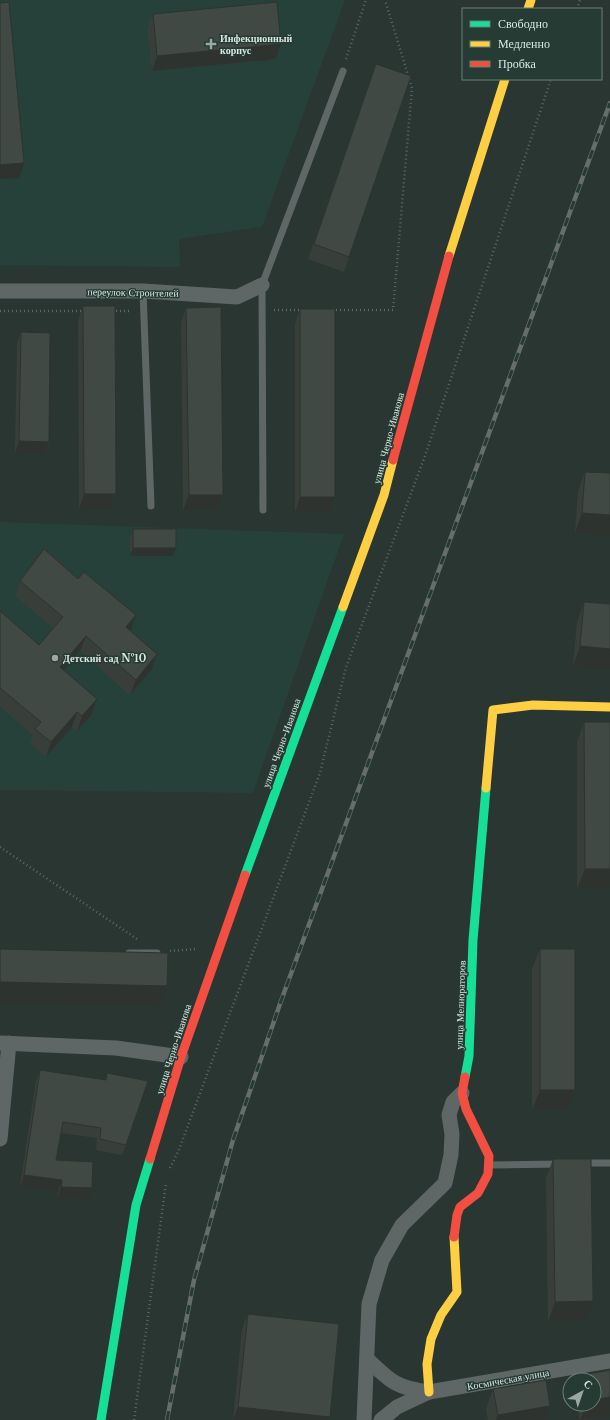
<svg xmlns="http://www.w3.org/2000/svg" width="610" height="1420" font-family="'Libre Baskerville',serif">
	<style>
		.built { fill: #264139 }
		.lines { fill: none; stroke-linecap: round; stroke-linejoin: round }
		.path { stroke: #5f6766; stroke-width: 2.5; stroke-dasharray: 1 3; stroke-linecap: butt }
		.lane { stroke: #5e6766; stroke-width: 7 }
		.street { stroke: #5e6766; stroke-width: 15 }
		.fast { stroke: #16e098; stroke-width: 9 }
		.slow { stroke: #ffcf43; stroke-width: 9 }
		.jam { stroke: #f24e42; stroke-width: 9 }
		.rail-casing { stroke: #666d6c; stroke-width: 4.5 }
		.rail { stroke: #253b34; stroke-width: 3; stroke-dasharray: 9; stroke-linecap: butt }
		.wall { fill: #383f3a }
		.shaded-wall { fill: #2e3330 }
		.building { fill: #414944; stroke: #2e3330 }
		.poi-dot { fill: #9ca8a4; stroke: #253b34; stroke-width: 1.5 }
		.labels { text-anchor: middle; stroke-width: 3; stroke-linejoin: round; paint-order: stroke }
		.poi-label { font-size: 10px; font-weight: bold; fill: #d9e6e1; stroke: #253b34; text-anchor: start }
		.street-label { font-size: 10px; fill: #d9e6e1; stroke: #253b34 }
	</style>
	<rect width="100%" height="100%" fill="#2a3632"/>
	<g class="built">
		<path d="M 0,0 L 345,0 L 262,227 L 179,239 L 180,267 L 0,265 Z"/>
		<path d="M 0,522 L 344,534 L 253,793 L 0,790 Z"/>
	</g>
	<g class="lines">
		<g class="path">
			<path d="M 577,9 L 580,0"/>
			<path d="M 346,59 L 366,0"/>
			<path d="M 274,310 L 301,310"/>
			<path d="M 332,310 L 393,310 L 412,88 L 385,0"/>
			<path d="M 0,311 L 83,311"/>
			<path d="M 112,311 L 131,311"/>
			<path d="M 0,847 L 137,939"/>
			<path d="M 170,951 L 196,949"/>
			<path d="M 170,1168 L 178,1152 L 320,773 L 346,667 L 425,456 L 551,79"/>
			<path d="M 134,1420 L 166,1183"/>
		</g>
		<g class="lane">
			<path d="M 143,291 L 151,506"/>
			<path d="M 263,510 L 262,285 L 343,71"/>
			<path d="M 129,953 L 157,953"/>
			<path d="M 582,1163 L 610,1163"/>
			<path d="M 490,1165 L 560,1164"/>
		</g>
		<g class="street">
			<path d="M 0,291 L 143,291 L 237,297 L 262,285"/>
			<path d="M 0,1043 L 116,1048 L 181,1057"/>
			<path d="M 0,1139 L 9,1043"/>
			<path d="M 367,1359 C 390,1381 396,1388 429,1392 L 610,1361"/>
			<path d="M 364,1420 L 369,1304 L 382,1260 L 402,1225 L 445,1183 L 451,1155 L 452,1134 L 449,1115 L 453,1102 L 462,1093"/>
			<path d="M 381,1420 L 397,1407 L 429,1392"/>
		</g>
		<g class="fast">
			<path d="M 245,875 L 343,607"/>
			<path d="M 465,1077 L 469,1056 L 473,940 L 486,788"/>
			<path d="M 101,1420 L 136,1205 L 150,1159"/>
		</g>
		<g class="slow">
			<path d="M 528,9 L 531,0"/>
			<path d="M 449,256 L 505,79"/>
			<path d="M 343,607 L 384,495 L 393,460"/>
			<path d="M 486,788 L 493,710 L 533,705 L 610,707"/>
			<path d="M 429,1392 L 427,1364 L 431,1339 L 441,1315 L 457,1292 L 454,1237"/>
		</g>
		<g class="jam">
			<path d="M 393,460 L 449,256"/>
			<path d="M 150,1159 L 181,1057 L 245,875"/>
			<path d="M 454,1237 L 457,1215 L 460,1207 L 478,1193 L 488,1174 L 489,1156 L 466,1109 L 462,1093 L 465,1077"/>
		</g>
		<g class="rail-casing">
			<path id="rail" d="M 167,1420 L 194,1280 L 233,1140 L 281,1001 L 610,103"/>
		</g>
		<use href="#rail" class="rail"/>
	</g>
	<g class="wall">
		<path d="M 153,14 L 281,44 L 276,59 L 152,71 L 147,29 Z"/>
		<path d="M 371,79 L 349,257 L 344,272 L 308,259 Z"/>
		<path d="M 83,306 L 116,494 L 111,509 L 79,509 L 78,321 Z"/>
		<path d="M 186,308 L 223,495 L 217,510 L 183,510 L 181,323 Z"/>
		<path d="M 300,309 L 335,497 L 330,512 L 295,512 L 295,324 Z"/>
		<path d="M 21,332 L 49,442 L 45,454 L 15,453 L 17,344 Z"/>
		<path d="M 585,472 L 610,473 L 610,536 L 575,533 L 578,491 Z"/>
		<path d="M 133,529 L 173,556 L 130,556 L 130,537 Z"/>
		<path d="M 20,581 L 131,630 L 130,631 L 157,654 L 152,669 L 130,695 L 80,651 L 64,670 L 97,699 L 92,714 L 77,731 L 72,727 L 46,757 L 30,744 L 33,735 L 0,707 L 0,611 L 39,645 L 53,628 L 15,596 Z"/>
		<path d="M 584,602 L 610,604 L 610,669 L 573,666 L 577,622 Z"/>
		<path d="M 584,722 L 610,888 L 577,889 L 577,742 Z"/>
		<path d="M 540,949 L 575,1090 L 568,1110 L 532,1110 L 532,969 Z"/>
		<path d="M 40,1070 L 105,1080 L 107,1073 L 126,1145 L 122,1155 L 96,1150 L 97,1138 L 61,1133 L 56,1160 L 88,1199 L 57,1198 L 58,1191 L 20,1186 L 36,1081 Z"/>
		<path d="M 553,1159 L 586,1321 L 548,1322 L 546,1179 Z"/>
		<path d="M 248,1314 L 329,1420 L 233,1420 L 242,1329 Z"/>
		<path d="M 610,1370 L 610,1415 L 583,1420 L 580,1420 L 577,1404 L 594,1404 L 594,1380 L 581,1380 L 583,1375 Z"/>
		<path d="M 493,1389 L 550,1406 L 545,1420 L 488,1420 L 486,1409 Z"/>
	</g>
	<g class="shaded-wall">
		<path d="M 281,44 L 276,59 L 152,71 L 157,56 Z"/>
		<path d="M 24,163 L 19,178 L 0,179 L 0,165 Z"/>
		<path d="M 19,441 L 49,442 L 45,454 L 15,453 Z"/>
		<path d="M 84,494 L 116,494 L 111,509 L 79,509 Z"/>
		<path d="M 189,495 L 223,495 L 217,510 L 183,510 Z"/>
		<path d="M 300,497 L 335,497 L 330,512 L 295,512 Z"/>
		<path d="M 582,513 L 610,515 L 610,536 L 575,533 Z"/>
		<path d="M 133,548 L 176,548 L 173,556 L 130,556 Z"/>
		<path d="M 136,615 L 131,630 L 120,642 L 126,627 Z"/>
		<path d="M 86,636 L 80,651 L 54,682 L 60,667 Z"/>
		<path d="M 580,646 L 610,649 L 610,669 L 573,666 Z"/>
		<path d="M 157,654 L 152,669 L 130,695 L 136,680 Z"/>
		<path d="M 97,699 L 92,714 L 77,731 L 82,716 Z"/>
		<path d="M 77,712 L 72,727 L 46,757 L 51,742 Z"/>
		<path d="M 585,869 L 610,869 L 610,888 L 577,889 Z"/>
		<path d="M 0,982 L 167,986 L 160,1006 L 0,1002 Z"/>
		<path d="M 540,1090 L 575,1090 L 568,1110 L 532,1110 Z"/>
		<path d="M 24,1175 L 62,1180 L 58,1191 L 20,1186 Z"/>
		<path d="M 61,1187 L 92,1188 L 88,1199 L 57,1198 Z"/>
		<path d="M 593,1301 L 586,1321 L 548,1322 L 555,1302 Z"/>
		<path d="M 610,1397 L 610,1415 L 580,1420 L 586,1404 L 594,1404 L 594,1400 Z"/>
		<path d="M 550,1406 L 545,1420 L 496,1420 L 498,1415 Z"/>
		<path d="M 238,1407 L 330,1417 L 329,1420 L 233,1420 Z"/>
	</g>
	<g class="building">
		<path d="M 9,2 L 24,163 L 0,165 L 0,3 Z"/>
		<path d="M 277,2 L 281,44 L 157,56 L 153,14 Z"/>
		<path d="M 376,64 L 411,76 L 349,257 L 314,244 Z"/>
		<path d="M 83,306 L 115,306 L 116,494 L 84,494 Z"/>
		<path d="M 221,307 L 223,495 L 189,495 L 186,308 Z"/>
		<rect x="300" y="309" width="35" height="188"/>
		<path d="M 21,332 L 50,333 L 49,442 L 19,441 Z"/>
		<path d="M 585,472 L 610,473 L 610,515 L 582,513 Z"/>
		<rect x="133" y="529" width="43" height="19"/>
		<path d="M 44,549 L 78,579 L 84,572 L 136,615 L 126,627 L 157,654 L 136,680 L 86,636 L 60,667 L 97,699 L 82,716 L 77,712 L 51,742 L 35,729 L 41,722 L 0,688 L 0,611 L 39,645 L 63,617 L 20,581 Z"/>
		<path d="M 584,602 L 610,604 L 610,649 L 580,646 Z"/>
		<path d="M 584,722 L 610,722 L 610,869 L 585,869 Z"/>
		<path d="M 0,949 L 168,953 L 167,986 L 0,982 Z"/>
		<rect x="540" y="949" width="35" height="141"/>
		<path d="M 40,1070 L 106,1080 L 107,1073 L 148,1081 L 126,1145 L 100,1139 L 101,1128 L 63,1122 L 56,1160 L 93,1162 L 92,1188 L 61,1187 L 62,1180 L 24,1175 Z"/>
		<path d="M 553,1159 L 591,1159 L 593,1301 L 555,1302 Z"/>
		<path d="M 248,1314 L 339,1324 L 330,1417 L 238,1407 Z"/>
		<path d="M 610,1370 L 610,1397 L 594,1400 L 594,1380 L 584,1380 L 583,1375 Z"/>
		<path d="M 546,1380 L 550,1406 L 498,1415 L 493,1389 Z"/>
	</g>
	<g class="poi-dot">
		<path d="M209 38h4v4h4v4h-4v4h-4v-4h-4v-4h4z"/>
		<circle cx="55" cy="658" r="4"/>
	</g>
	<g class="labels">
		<g class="poi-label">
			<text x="220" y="42">Инфекционный<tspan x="220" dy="12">корпус</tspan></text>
			<text x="63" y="662">Детский сад №10</text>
		</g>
		<g class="street-label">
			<text transform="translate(133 292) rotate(1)" y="4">переулок Строителей</text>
			<text transform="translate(388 438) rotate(-75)" y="4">улица Черно-Иванова</text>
			<text transform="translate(281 743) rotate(-70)" y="4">улица Черно-Иванова</text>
			<text transform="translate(460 1005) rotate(-88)" y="4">улица Мелиораторов</text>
			<text transform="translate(173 1049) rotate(-72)" y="4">улица Черно-Иванова</text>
			<text transform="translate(508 1379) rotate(-10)" y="4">Космическая улица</text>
		</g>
	</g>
	<rect x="462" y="8" width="140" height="72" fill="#253b34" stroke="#6d7f79"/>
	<rect x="470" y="21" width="20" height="6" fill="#16e098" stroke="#6d7f79"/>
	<text x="498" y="28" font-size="12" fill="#d9e6e1">Свободно</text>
	<rect x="470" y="41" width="20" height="6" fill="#ffcf43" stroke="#6d7f79"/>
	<text x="498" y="48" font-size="12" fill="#d9e6e1">Медленно</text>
	<rect x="470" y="61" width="20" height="6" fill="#f24e42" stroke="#6d7f79"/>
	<text x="498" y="68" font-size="12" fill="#d9e6e1">Пробка</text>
	<g transform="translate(582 1392) rotate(40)"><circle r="19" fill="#253b34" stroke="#6d7f79"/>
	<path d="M0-3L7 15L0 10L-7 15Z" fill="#9ca8a4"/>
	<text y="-6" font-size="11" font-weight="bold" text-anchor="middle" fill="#d9e6e1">С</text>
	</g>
</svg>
